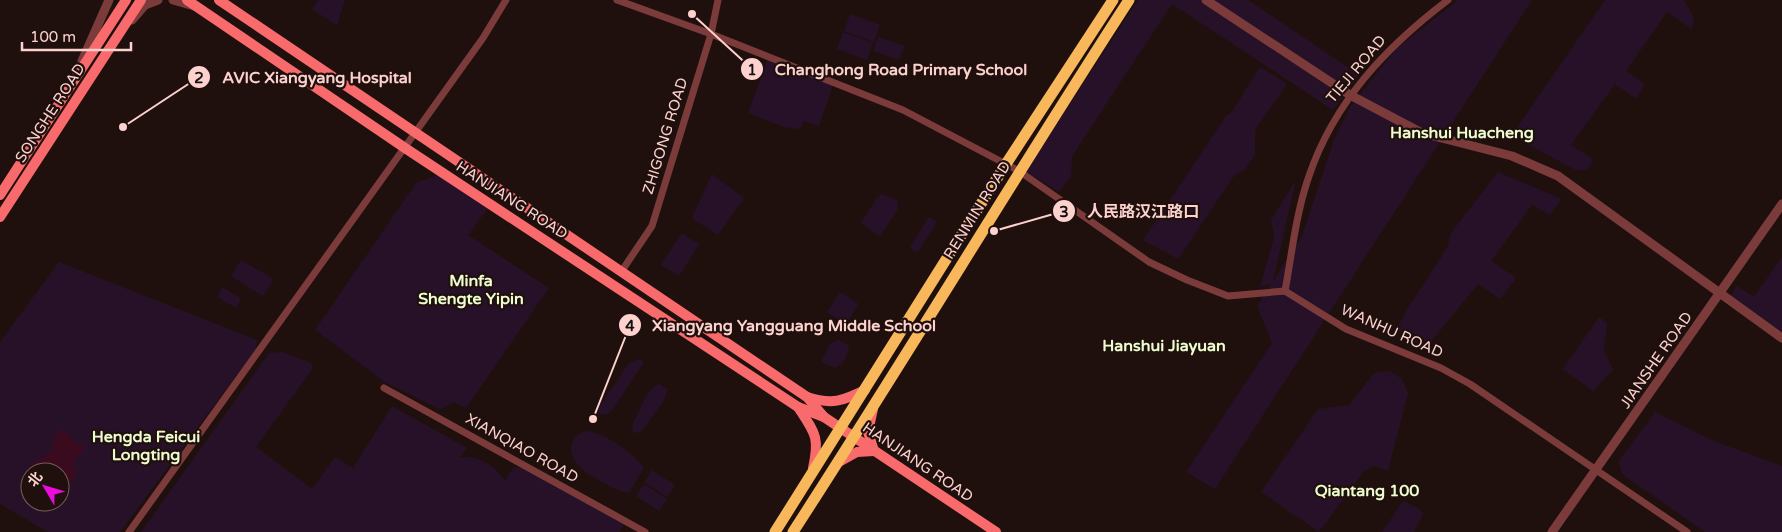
<svg xmlns="http://www.w3.org/2000/svg" width="1782" height="532" font-family="'Varela Round','Noto Sans SC',sans-serif">
	<style>
		.green { fill: #271128; fill-rule: evenodd }
		.water { fill: #3a0b1e }
		.lines { fill: none; stroke-linecap: round; stroke-linejoin: round }
		.minor { stroke: #7c3b3b; stroke-width: 7 }
		.tertiary { stroke: #7c3b3b; stroke-width: 9 }
		.secondary { stroke: #f86a6b; stroke-width: 10 }
		.primary { stroke: #f7b75a; stroke-width: 11 }
		.labels { text-anchor: middle; stroke-width: 4.5; stroke-linejoin: round; paint-order: stroke }
		.street-label { font-size: 15px; fill: #fdd2ce; stroke: #1f100d }
		.neighbourhood-label { font-size: 16px; font-weight: bold; fill: #eefdd0; stroke: #1f100d }
		.leader { fill: none; stroke: #fdd2ce; stroke-width: 2 }
		.callout-dot { fill: #fdd2ce; stroke: #1f100d; stroke-width: 2 }
		.mark-label { font-size: 15px; text-anchor: middle; font-weight: bold; fill: #111 }
		.callout-label { font-size: 16px; text-anchor: middle; font-weight: bold; fill: #fdd2ce; stroke: #1f100d; stroke-width: 4.5; stroke-linejoin: round; paint-order: stroke }
	</style>
	<rect width="100%" height="100%" fill="#1f100d"/>
	<g class="green">
		<path d="M 318,0 L 345,0 L 337,26 L 312,9 Z"/>
		<path d="M 1138,0 L 1248,0 L 1359,75 L 1333,110 L 1172,4 L 1072,156 L 1071,177 L 1059,192 L 1026,171 Z"/>
		<path d="M 1458,0 L 1532,0 L 1215,489 L 1186,472 L 1272,343 L 1257,306 L 1271,284 L 1260,287 L 1274,237 L 1271,220 L 1296,180 L 1273,281 L 1302,236 L 1334,140 L 1350,107 L 1396,49 Z"/>
		<path d="M 1605,0 L 1684,0 L 1694,18 L 1692,29 L 1667,12 L 1626,71 L 1645,85 L 1636,99 L 1615,84 L 1571,145 L 1594,160 L 1587,169 L 1576,170 L 1511,136 Z"/>
		<path d="M 850,14 L 880,25 L 874,42 L 844,31 Z"/>
		<path d="M 843,32 L 873,43 L 867,60 L 837,49 Z"/>
		<path d="M 878,37 L 905,46 L 899,60 L 873,51 Z"/>
		<path d="M 768,59 L 833,85 L 819,126 L 804,121 L 800,129 L 784,127 L 748,113 Z"/>
		<path d="M 1260,67 L 1287,84 L 1255,130 L 1255,155 L 1246,168 L 1234,176 L 1178,259 L 1143,240 L 1226,116 L 1231,113 Z"/>
		<path d="M 1498,172 L 1562,199 L 1550,215 L 1532,205 L 1491,261 L 1516,278 L 1500,299 L 1478,284 L 1430,343 L 1423,348 L 1396,330 L 1409,306 L 1447,248 L 1451,233 Z"/>
		<path d="M 443,173 L 491,204 L 468,235 L 549,288 L 466,408 L 454,402 L 440,409 L 386,383 L 315,330 L 416,183 Z"/>
		<path d="M 712,174 L 744,198 L 718,235 L 692,218 Z"/>
		<path d="M 882,194 L 897,200 L 898,209 L 880,236 L 861,223 L 876,199 Z"/>
		<path d="M 929,217 L 937,222 L 919,251 L 916,252 L 911,249 L 911,245 Z"/>
		<path d="M 682,233 L 699,244 L 679,276 L 661,265 Z"/>
		<path d="M 1782,257 L 1782,332 L 1730,296 L 1737,286 L 1754,297 Z"/>
		<path d="M 241,260 L 274,279 L 263,296 L 231,276 Z"/>
		<path d="M 59,262 L 257,340 L 256,349 L 120,532 L 48,532 L 0,504 L 0,342 ZM 30,472 L 60,472 L 60,502 L 30,502 Z"/>
		<path d="M 222,287 L 241,298 L 236,308 L 217,297 Z"/>
		<path d="M 840,292 L 859,304 L 846,324 L 827,312 Z"/>
		<path d="M 1599,317 L 1607,323 L 1604,350 L 1613,370 L 1593,391 L 1563,369 Z"/>
		<path d="M 838,339 L 849,346 C 847,357 844,363 835,368 L 821,362 L 830,344 Z"/>
		<path d="M 282,352 L 311,363 L 313,368 L 256,447 L 312,489 L 335,457 L 353,468 L 392,406 L 467,448 L 459,458 C 476,453 496,466 505,481 L 514,467 L 523,468 L 624,524 L 619,532 L 141,532 L 269,353 Z"/>
		<path d="M 637,359 L 642,360 L 643,364 L 613,409 L 606,415 L 599,413 L 598,409 L 628,364 Z"/>
		<path d="M 1390,371 L 1402,379 L 1408,393 L 1388,471 L 1375,466 L 1364,471 L 1319,532 L 1261,492 L 1318,409 L 1349,405 L 1374,373 Z"/>
		<path d="M 659,384 L 668,389 L 663,402 L 640,433 L 633,432 L 632,424 C 642,411 643,391 659,384 Z"/>
		<path d="M 1655,412 L 1714,441 L 1782,466 L 1782,532 L 1705,532 L 1622,474 L 1619,461 Z"/>
		<path d="M 585,431 C 603,431 634,454 644,468 L 629,493 C 612,490 563,465 572,444 C 574,437 579,433 585,431 Z"/>
		<path d="M 652,470 L 675,485 L 667,497 L 644,482 Z"/>
		<path d="M 644,484 L 667,499 L 659,511 L 636,496 Z"/>
		<path d="M 1403,501 L 1418,508 L 1423,514 L 1414,532 L 1382,532 Z"/>
	</g>
	<path class="water" d="M 64,430 L 77,444 L 86,446 C 81,456 67,461 77,474 L 60,497 L 60,472 L 30,472 L 30,486 L 23,480 C 26,476 26,469 30,466 C 37,460 46,458 52,448 C 56,441 52,432 64,430 Z"/>
	<g class="lines">
		<g class="minor">
			<path d="M 617,0 L 711,34 L 903,110 L 1019,171 L 1149,262 L 1187,280 L 1228,296 L 1285,291 L 1346,329 L 1441,368 L 1470,384 L 1687,532"/>
			<path d="M 621,272 L 652,226 L 711,34 L 718,0"/>
			<path d="M 1285,291 C 1292,253 1296,213 1309,176 C 1334,102 1386,47 1448,0"/>
			<path d="M 384,388 L 645,532"/>
			<path d="M 129,532 L 483,38 L 506,0"/>
		</g>
		<g class="tertiary">
			<path d="M 173,0 L 194,6"/>
			<path d="M 1206,0 L 1350,95 L 1422,133 L 1512,156 L 1558,176 L 1782,338"/>
			<path d="M 132,20 L 145,5 L 158,0"/>
			<path d="M 82,61 L 109,0"/>
			<path d="M 1552,532 L 1782,204"/>
		</g>
		<g class="secondary">
			<path d="M 187,0 L 405,148 L 798,407 L 824,417 L 996,532"/>
			<path d="M 219,0 L 807,397 L 824,417"/>
			<path d="M 0,195 L 126,0"/>
			<path d="M 0,217 L 141,0"/>
			<path d="M 807,397 C 832,405 843,401 865,390"/>
			<path d="M 798,407 C 815,433 820,437 813,468"/>
			<path d="M 839,462 L 857,452 L 874,451 L 868,432 L 873,409"/>
		</g>
		<g class="primary">
			<path d="M 775,532 L 1006,164 L 1113,0"/>
			<path d="M 793,532 C 907,356 1015,176 1129,0"/>
		</g>
	</g>
	<g class="labels">
		<g class="street-label">
			<text transform="translate(1356 69) rotate(-50)" y="5">TIEJI ROAD</text>
			<text transform="translate(50 113) rotate(-57)" y="5">SONGHE ROAD</text>
			<text transform="translate(665 136) rotate(-73)" y="5">ZHIGONG ROAD</text>
			<text transform="translate(512 200) rotate(33)" y="5">HANJIANG ROAD</text>
			<text transform="translate(977 210) rotate(-58)" y="5">RENMIN ROAD</text>
			<text transform="translate(1392 331) rotate(24)" y="5">WANHU ROAD</text>
			<text transform="translate(1656 360) rotate(-55)" y="5">JIANSHE ROAD</text>
			<text transform="translate(522 448) rotate(29)" y="5">XIANQIAO ROAD</text>
			<text transform="translate(918 462) rotate(34)" y="5">HANJIANG ROAD</text>
		</g>
		<g class="neighbourhood-label">
			<text x="1462" y="138">Hanshui Huacheng</text>
			<text x="471" y="286">Minfa<tspan x="471" dy="18">Shengte Yipin</tspan></text>
			<text x="1164" y="351">Hanshui Jiayuan</text>
			<text x="146" y="442">Hengda Feicui<tspan x="146" dy="18">Longting</tspan></text>
			<text x="1367" y="496">Qiantang 100</text>
		</g>
	</g>
	<path class="leader" d="M692 14L752 69M123 127L199 77M994 231L1064 211M593 419L630 325"/>
	<g class="callout-dot">
		<circle cx="692" cy="14" r="5"/>
		<circle cx="123" cy="127" r="5"/>
		<circle cx="994" cy="231" r="5"/>
		<circle cx="593" cy="419" r="5"/>
		<circle cx="752" cy="69" r="12"/>
		<circle cx="199" cy="77" r="12"/>
		<circle cx="1064" cy="211" r="12"/>
		<circle cx="630" cy="325" r="12"/>
	</g>
	<g class="mark-label">
		<text x="752" y="75">1</text>
		<text x="199" y="83">2</text>
		<text x="1064" y="217">3</text>
		<text x="630" y="331">4</text>
	</g>
	<g class="callout-label">
		<text x="901" y="75">Changhong Road Primary School</text>
		<text x="317" y="83">AVIC Xiangyang Hospital</text>
		<text x="1143" y="217">人民路汉江路口</text>
		<text x="794" y="331">Xiangyang Yangguang Middle School</text>
	</g>
	<g transform="translate(45 487) rotate(308)"><circle r="24" fill="#1f100d" stroke="#785e5a"/>
	<path d="M0-4L9 19L0 12L-9 19Z" fill="#eb0bdc"/>
	<text y="-8" font-size="14" font-weight="bold" text-anchor="middle" fill="#fdd2ce">北</text>
	</g>
	<path d="M22 42v8h109v-8" fill="none" stroke="#fdd2ce" stroke-width="2.5"/>
	<text x="30" y="42" font-size="15" fill="#fdd2ce" stroke="#1f100d" stroke-width="4" paint-order="stroke">100 m</text>
</svg>
